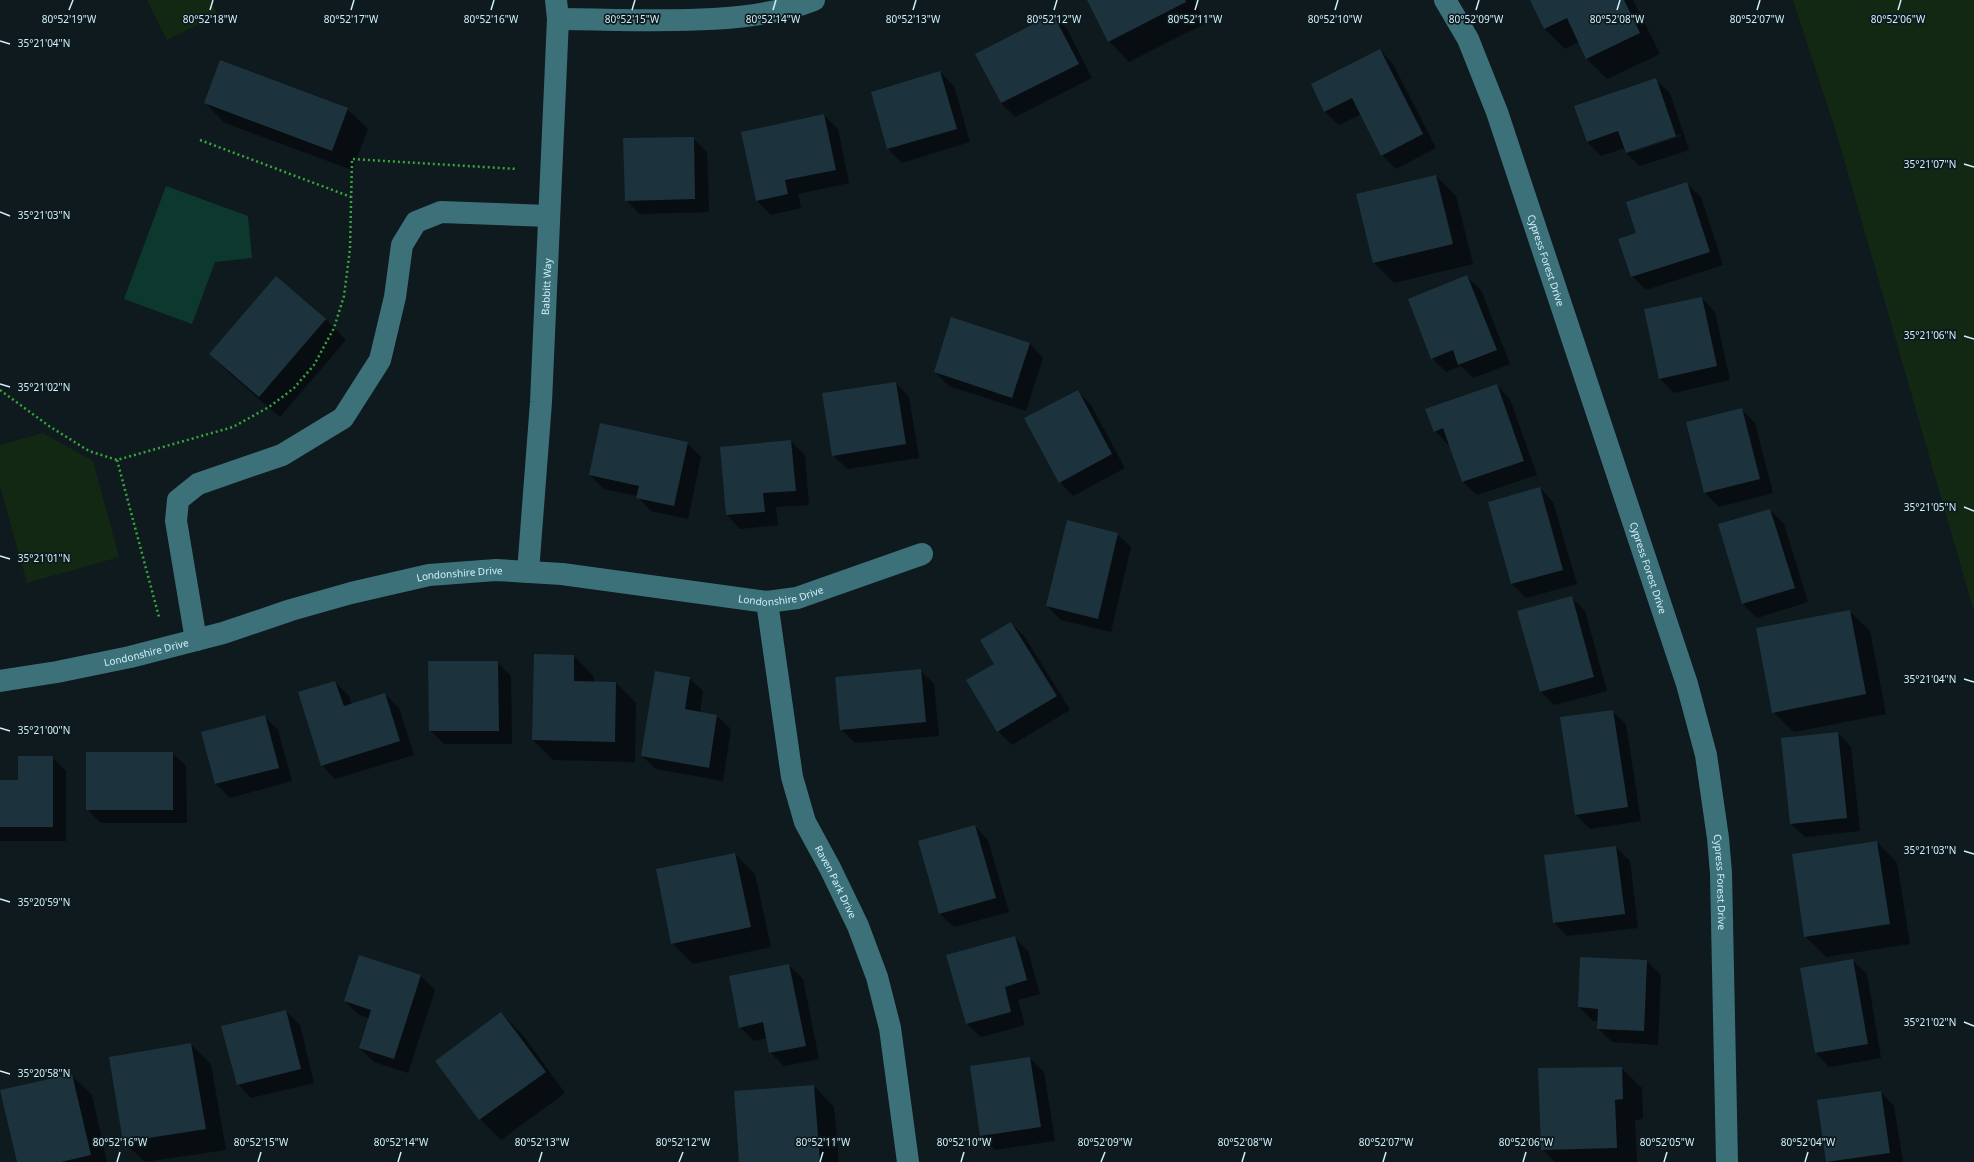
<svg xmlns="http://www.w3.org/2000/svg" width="1974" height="1162" font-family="'Noto Sans',sans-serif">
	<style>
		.green { fill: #122813 }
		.water { fill: #0d382d }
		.shadow { fill: #0007; fill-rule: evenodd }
		.building { fill: #1c333d }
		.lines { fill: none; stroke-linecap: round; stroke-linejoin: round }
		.path { stroke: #38a63d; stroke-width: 2.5; stroke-dasharray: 2 3; stroke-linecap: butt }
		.minor { stroke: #3d7179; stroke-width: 22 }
		.ticks { fill: none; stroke: #cff1fb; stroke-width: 1.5 }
		.labels { text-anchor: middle; stroke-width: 3.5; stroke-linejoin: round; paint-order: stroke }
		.street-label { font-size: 10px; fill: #cff1fb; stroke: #0e1a1e }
		.ticks-label { font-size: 10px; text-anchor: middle; fill: #cff1fb; stroke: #0e1a1e; stroke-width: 3.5; stroke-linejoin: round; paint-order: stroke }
	</style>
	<rect width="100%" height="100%" fill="#0e1a1e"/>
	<g class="green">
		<path d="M 147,0 L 211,0 L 218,15 L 167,40 Z"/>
		<path d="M 1793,0 L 1974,0 L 1974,612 L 1837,135 Z"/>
		<path d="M 43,433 L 93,461 L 119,557 L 27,583 L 0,486 L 0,445 Z"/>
	</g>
	<path class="water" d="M 166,186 L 248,216 L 252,258 L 215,262 L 192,324 L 124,299 Z"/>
	<g class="shadow">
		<path d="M 1088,0 L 1194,0 L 1206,23 L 1129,62 L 1109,41 Z"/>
		<path d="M 1531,0 L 1633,0 L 1660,54 L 1607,79 L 1587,59 L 1579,42 L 1565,49 L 1545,29 Z"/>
		<path d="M 1053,15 L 1067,29 L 1092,78 L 1015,117 L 1001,103 L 977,54 Z"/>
		<path d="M 1380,50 L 1393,64 L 1436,148 L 1396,169 L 1382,155 L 1361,114 L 1339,125 L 1325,112 L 1312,85 Z"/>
		<path d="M 940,72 L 954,86 L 970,142 L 902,163 L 888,149 L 872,93 Z"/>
		<path d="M 1656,80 L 1670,93 L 1689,150 L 1640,166 L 1626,153 L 1625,148 L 1601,156 L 1587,142 ZM 1681,134 L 1681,136 L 1633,152 L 1633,150 Z"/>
		<path d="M 205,103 L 347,109 L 368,129 L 352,170 L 225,123 Z"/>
		<path d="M 824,115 L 838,129 L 849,183 L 798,194 L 801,208 L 771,215 L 757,201 L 742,133 Z"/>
		<path d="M 693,138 L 707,152 L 709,212 L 640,214 L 626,200 Z"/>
		<path d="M 1436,176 L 1456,196 L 1473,264 L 1394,283 L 1374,263 Z"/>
		<path d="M 1687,184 L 1701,197 L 1723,265 L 1646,290 L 1632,276 L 1637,234 Z"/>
		<path d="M 1467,277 L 1481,290 L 1510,364 L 1473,378 L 1461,366 L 1446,372 L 1432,358 Z"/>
		<path d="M 276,278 L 326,320 L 346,340 L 280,417 L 230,374 L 210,354 Z"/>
		<path d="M 1702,298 L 1715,312 L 1730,380 L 1674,393 L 1660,379 L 1645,310 Z"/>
		<path d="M 1030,344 L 1043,358 L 1026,411 L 949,386 L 935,372 Z"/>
		<path d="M 896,383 L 909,397 L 919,458 L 847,469 L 833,455 Z"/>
		<path d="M 1497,385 L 1510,399 L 1537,475 L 1477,495 L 1463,482 L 1450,445 L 1448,445 L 1435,431 Z"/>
		<path d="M 1078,391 L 1091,405 L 1125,468 L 1073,496 L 1060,482 Z"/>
		<path d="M 1741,409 L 1755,423 L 1773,493 L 1719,507 L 1705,493 L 1687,422 Z"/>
		<path d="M 791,441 L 805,455 L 809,505 L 776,507 L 778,525 L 740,529 L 727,515 Z"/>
		<path d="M 687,443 L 701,457 L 688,519 L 651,511 L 637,496 L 604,489 L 590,475 Z"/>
		<path d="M 1540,488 L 1553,502 L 1577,584 L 1526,598 L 1512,584 L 1489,502 Z"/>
		<path d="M 1770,510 L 1784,524 L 1808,602 L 1757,618 L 1743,604 L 1719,525 Z"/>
		<path d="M 1117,534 L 1131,547 L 1111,632 L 1061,620 L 1047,606 Z"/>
		<path d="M 1571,597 L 1585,611 L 1607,691 L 1554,705 L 1540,691 Z"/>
		<path d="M 1849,611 L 1870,631 L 1886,714 L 1794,732 L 1773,712 Z"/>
		<path d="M 1011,623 L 1025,637 L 1070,710 L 1012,745 L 998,731 L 967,681 L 995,664 Z"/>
		<path d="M 574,656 L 594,677 L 594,682 L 616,683 L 636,703 L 635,762 L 553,760 L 533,740 Z"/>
		<path d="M 497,662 L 511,676 L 512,744 L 444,744 L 430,730 Z"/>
		<path d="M 920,670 L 934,684 L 939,736 L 855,743 L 841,729 Z"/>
		<path d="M 689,678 L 703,691 L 700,713 L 717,716 L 731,729 L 723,781 L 656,769 L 642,756 Z"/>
		<path d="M 335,682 L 349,696 L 352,705 L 385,694 L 399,708 L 414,755 L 335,779 L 322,765 Z"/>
		<path d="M 1612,711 L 1626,724 L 1641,821 L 1590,829 L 1576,815 Z"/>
		<path d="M 264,716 L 278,730 L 292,781 L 230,798 L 216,784 L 202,733 Z"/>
		<path d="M 1838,733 L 1851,747 L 1860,831 L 1805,837 L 1791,824 Z"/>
		<path d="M 172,753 L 186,766 L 187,823 L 101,823 L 87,809 Z"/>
		<path d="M 52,757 L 66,771 L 66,841 L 0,841 L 0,781 L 19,781 Z"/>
		<path d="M 975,826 L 988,840 L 1009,912 L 954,927 L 940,914 Z"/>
		<path d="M 1877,842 L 1897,863 L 1910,944 L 1826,957 L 1805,936 Z"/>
		<path d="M 1616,847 L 1630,861 L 1638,928 L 1567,936 L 1554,923 Z"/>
		<path d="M 735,854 L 755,874 L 771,947 L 693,964 L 672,943 Z"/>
		<path d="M 1014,937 L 1028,951 L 1040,994 L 1018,1000 L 1025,1025 L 981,1037 L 967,1024 Z"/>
		<path d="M 360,956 L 421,976 L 435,990 L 408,1073 L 374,1062 L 360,1048 L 369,1018 L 359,1015 L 345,1001 Z"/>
		<path d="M 1581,958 L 1647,961 L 1661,975 L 1658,1045 L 1612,1042 L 1598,1028 L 1598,1021 L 1593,1021 L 1579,1007 Z"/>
		<path d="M 1853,961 L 1867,974 L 1881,1058 L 1829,1067 L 1816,1053 Z"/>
		<path d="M 789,965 L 803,979 L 819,1059 L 784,1066 L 770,1052 L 767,1038 L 754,1041 L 740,1027 Z"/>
		<path d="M 286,1011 L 300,1025 L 314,1083 L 251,1098 L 238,1084 Z"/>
		<path d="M 501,1013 L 522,1034 L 565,1093 L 501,1140 L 480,1119 L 437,1061 Z"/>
		<path d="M 191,1044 L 211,1064 L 226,1150 L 145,1162 L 124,1142 Z"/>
		<path d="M 1030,1058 L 1044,1072 L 1055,1141 L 995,1150 L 981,1136 L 971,1067 Z"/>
		<path d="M 1621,1068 L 1642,1088 L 1643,1119 L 1635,1120 L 1637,1162 L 1555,1162 L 1542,1149 Z"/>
		<path d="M 71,1075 L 92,1095 L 107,1162 L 18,1162 Z"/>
		<path d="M 814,1086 L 834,1107 L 839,1162 L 740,1162 Z"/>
		<path d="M 1881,1092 L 1894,1106 L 1903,1162 L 1827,1162 L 1818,1101 Z"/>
	</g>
	<g class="building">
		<path d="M 1087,0 L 1185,0 L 1186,2 L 1108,42 Z"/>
		<path d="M 1530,0 L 1624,0 L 1640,33 L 1586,59 L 1567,18 L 1544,29 Z"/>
		<path d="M 1053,14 L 1079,64 L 1001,103 L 975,54 Z"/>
		<path d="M 1380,49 L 1423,134 L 1381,156 L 1352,98 L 1324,112 L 1311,84 Z"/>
		<path d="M 220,60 L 348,108 L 332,151 L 204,103 Z"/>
		<path d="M 940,71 L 957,129 L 887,149 L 871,92 Z"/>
		<path d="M 1656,78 L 1676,136 L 1626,153 L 1618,131 L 1587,142 L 1574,106 Z"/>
		<path d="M 824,114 L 836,170 L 785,180 L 788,194 L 756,201 L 741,132 Z"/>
		<path d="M 694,137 L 695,199 L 625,201 L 623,138 Z"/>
		<path d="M 1436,175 L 1453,244 L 1373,263 L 1356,194 Z"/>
		<path d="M 1687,182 L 1710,252 L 1631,277 L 1618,239 L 1636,233 L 1626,202 Z"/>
		<path d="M 1467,275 L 1497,350 L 1458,365 L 1453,350 L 1431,359 L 1408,299 Z"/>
		<path d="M 276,276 L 326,319 L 259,397 L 209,354 Z"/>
		<path d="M 1702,297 L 1717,366 L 1659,379 L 1644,309 Z"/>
		<path d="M 951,317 L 1030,343 L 1012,398 L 934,372 Z"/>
		<path d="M 896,382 L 906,444 L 832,456 L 822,393 Z"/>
		<path d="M 1497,384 L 1524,461 L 1462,482 L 1443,428 L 1434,432 L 1425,409 Z"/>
		<path d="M 1078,390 L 1112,454 L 1059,483 L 1024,418 Z"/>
		<path d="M 1742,408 L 1760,479 L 1704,493 L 1686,422 Z"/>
		<path d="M 600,423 L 688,442 L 674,506 L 636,498 L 639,486 L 589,475 Z"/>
		<path d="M 791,440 L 796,491 L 763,493 L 765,512 L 726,515 L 720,447 Z"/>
		<path d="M 1540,487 L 1563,570 L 1511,584 L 1488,502 Z"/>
		<path d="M 1770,509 L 1795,588 L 1742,604 L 1718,524 Z"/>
		<path d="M 1067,520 L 1118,533 L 1098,619 L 1046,606 Z"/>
		<path d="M 1572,596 L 1594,677 L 1540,692 L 1517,611 Z"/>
		<path d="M 1850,610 L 1866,694 L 1772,713 L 1756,628 Z"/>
		<path d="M 1011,622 L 1057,696 L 997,732 L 966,680 L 994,664 L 980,640 Z"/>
		<path d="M 534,654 L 574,655 L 574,681 L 616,682 L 615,742 L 532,740 Z"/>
		<path d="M 428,661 L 498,661 L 499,731 L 429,731 Z"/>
		<path d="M 921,669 L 926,722 L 840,730 L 835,677 Z"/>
		<path d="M 655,671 L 690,677 L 685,709 L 717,715 L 709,768 L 641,756 Z"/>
		<path d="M 335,681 L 344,706 L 385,693 L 400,741 L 321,766 L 298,692 Z"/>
		<path d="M 1613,710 L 1628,807 L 1575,815 L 1560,717 Z"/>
		<path d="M 265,715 L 279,768 L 215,784 L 201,732 Z"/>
		<path d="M 1838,732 L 1847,818 L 1790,824 L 1781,738 Z"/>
		<rect x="86" y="752" width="87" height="58"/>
		<path d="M 18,756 L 53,756 L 53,827 L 0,827 L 0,780 L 18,780 Z"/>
		<path d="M 975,825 L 996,898 L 939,914 L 918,841 Z"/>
		<path d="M 1877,841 L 1890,924 L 1804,937 L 1792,854 Z"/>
		<path d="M 1616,846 L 1625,914 L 1553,923 L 1544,855 Z"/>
		<path d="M 735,853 L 751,927 L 671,944 L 656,869 Z"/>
		<path d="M 1015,936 L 1027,980 L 1005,987 L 1011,1012 L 966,1024 L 946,955 Z"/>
		<path d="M 359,955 L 421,975 L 394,1059 L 359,1048 L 371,1010 L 344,1001 Z"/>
		<path d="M 1580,957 L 1647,960 L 1644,1031 L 1597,1029 L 1598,1009 L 1578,1007 Z"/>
		<path d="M 1853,959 L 1868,1044 L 1815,1053 L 1800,968 Z"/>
		<path d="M 789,964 L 806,1046 L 769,1053 L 763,1022 L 739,1028 L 729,976 Z"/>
		<path d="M 286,1010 L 301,1069 L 237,1085 L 221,1026 Z"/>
		<path d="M 501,1012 L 546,1072 L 479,1120 L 435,1061 Z"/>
		<path d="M 191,1043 L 206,1129 L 123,1142 L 109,1057 Z"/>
		<path d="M 1030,1057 L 1041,1127 L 980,1136 L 970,1066 Z"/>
		<path d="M 1622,1067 L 1623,1099 L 1615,1100 L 1617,1148 L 1541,1150 L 1538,1068 Z"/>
		<path d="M 72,1074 L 91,1155 L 61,1162 L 17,1162 L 0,1090 Z"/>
		<path d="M 814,1085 L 820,1162 L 739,1162 L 734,1091 Z"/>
		<path d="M 1881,1091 L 1890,1153 L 1826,1162 L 1817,1100 Z"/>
	</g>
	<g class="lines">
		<g class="path">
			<path d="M 200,140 L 351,197"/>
			<path d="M 0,390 L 49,426 L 89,451 L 117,460 L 233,427 L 269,407 L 294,388 L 314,365 L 334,328 L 344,296 L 350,249 L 352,159 L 517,169"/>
			<path d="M 117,460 L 159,617"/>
		</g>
		<g class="minor">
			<path id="s1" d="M 1445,0 L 1468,39 L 1497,112 L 1687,684 L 1706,755 L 1718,838 L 1721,873 L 1727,1162"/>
			<path d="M 558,19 C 635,19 743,28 814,0"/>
			<path id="s2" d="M 528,572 L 541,402 L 558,19 L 556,0"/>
			<path id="s3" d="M 767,602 L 792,777 L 805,822 L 830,868 L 858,926 L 877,977 L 890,1028 L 908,1162"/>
			<path d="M 196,640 L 176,521 L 178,500 L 198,484 L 282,455 L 343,418 L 380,360 L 395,297 L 402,245 L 416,222 L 441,212 L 549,216"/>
			<path id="s4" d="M 0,681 L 57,672 L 130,657 L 223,633 L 291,610 L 351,593 L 429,575 L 496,570 L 562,574 L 767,602 L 797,598 L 922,554"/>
		</g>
	</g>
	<path class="ticks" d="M 69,10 L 73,0M 210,10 L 213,0M 351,10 L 354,0M 491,10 L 494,0M 632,10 L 635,0M 773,10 L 776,0M 913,10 L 916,0M 1054,10 L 1057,0M 1195,10 L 1198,0M 1335,10 L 1338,0M 1476,10 L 1479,0M 1617,10 L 1620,0M 1757,10 L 1760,0M 1898,10 L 1901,0M 0,41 L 10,44M 1964,164 L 1974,167M 0,212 L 10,216M 1964,336 L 1974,339M 0,384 L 10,387M 1964,507 L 1974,511M 0,556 L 10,559M 1964,679 L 1974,682M 0,728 L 10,731M 1964,851 L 1974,854M 0,899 L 10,902M 1964,1022 L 1974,1026M 0,1071 L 10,1074M 117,1162 L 120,1152M 258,1162 L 261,1152M 398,1162 L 401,1152M 539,1162 L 542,1152M 679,1162 L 683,1152M 820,1162 L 823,1152M 961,1162 L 964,1152M 1101,1162 L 1105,1152M 1242,1162 L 1245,1152M 1383,1162 L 1386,1152M 1523,1162 L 1526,1152M 1664,1162 L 1667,1152M 1805,1162 L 1808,1152"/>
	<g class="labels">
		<g class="street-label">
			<text dy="4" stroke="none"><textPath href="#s1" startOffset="280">Cypress Forest Drive</textPath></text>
			<text dy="4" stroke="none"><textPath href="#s2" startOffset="286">Babbitt Way</textPath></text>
			<text dy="4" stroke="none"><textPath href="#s1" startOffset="604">Cypress Forest Drive</textPath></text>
			<text dy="4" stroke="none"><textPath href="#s4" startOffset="473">Londonshire Drive</textPath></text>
			<text dy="4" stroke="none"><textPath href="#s4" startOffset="797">Londonshire Drive</textPath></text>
			<text dy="4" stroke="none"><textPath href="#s4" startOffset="149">Londonshire Drive</textPath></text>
			<text dy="4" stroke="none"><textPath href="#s3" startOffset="291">Raven Park Drive</textPath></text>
			<text dy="4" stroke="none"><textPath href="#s1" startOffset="928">Cypress Forest Drive</textPath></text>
		</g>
	</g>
	<g class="ticks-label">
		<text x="69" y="23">80°52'19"W</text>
		<text x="210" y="23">80°52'18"W</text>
		<text x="351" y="23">80°52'17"W</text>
		<text x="491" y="23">80°52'16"W</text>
		<text x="632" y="23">80°52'15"W</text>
		<text x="773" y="23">80°52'14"W</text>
		<text x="913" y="23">80°52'13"W</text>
		<text x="1054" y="23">80°52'12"W</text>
		<text x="1195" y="23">80°52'11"W</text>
		<text x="1335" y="23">80°52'10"W</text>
		<text x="1476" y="23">80°52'09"W</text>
		<text x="1617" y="23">80°52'08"W</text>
		<text x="1757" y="23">80°52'07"W</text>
		<text x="1898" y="23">80°52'06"W</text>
		<text x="44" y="47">35°21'04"N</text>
		<text x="1930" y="168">35°21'07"N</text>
		<text x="44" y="219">35°21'03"N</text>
		<text x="1930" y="339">35°21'06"N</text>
		<text x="44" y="391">35°21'02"N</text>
		<text x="1930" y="511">35°21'05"N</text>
		<text x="44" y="562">35°21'01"N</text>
		<text x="1930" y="683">35°21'04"N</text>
		<text x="44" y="734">35°21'00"N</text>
		<text x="1930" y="854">35°21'03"N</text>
		<text x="44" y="906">35°20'59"N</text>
		<text x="1930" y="1026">35°21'02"N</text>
		<text x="44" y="1077">35°20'58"N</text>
		<text x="120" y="1146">80°52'16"W</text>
		<text x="261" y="1146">80°52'15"W</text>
		<text x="401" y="1146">80°52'14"W</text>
		<text x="542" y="1146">80°52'13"W</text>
		<text x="683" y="1146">80°52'12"W</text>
		<text x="823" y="1146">80°52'11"W</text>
		<text x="964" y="1146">80°52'10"W</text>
		<text x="1105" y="1146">80°52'09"W</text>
		<text x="1245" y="1146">80°52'08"W</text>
		<text x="1386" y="1146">80°52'07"W</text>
		<text x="1526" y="1146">80°52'06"W</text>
		<text x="1667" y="1146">80°52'05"W</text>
		<text x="1808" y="1146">80°52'04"W</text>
	</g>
</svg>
